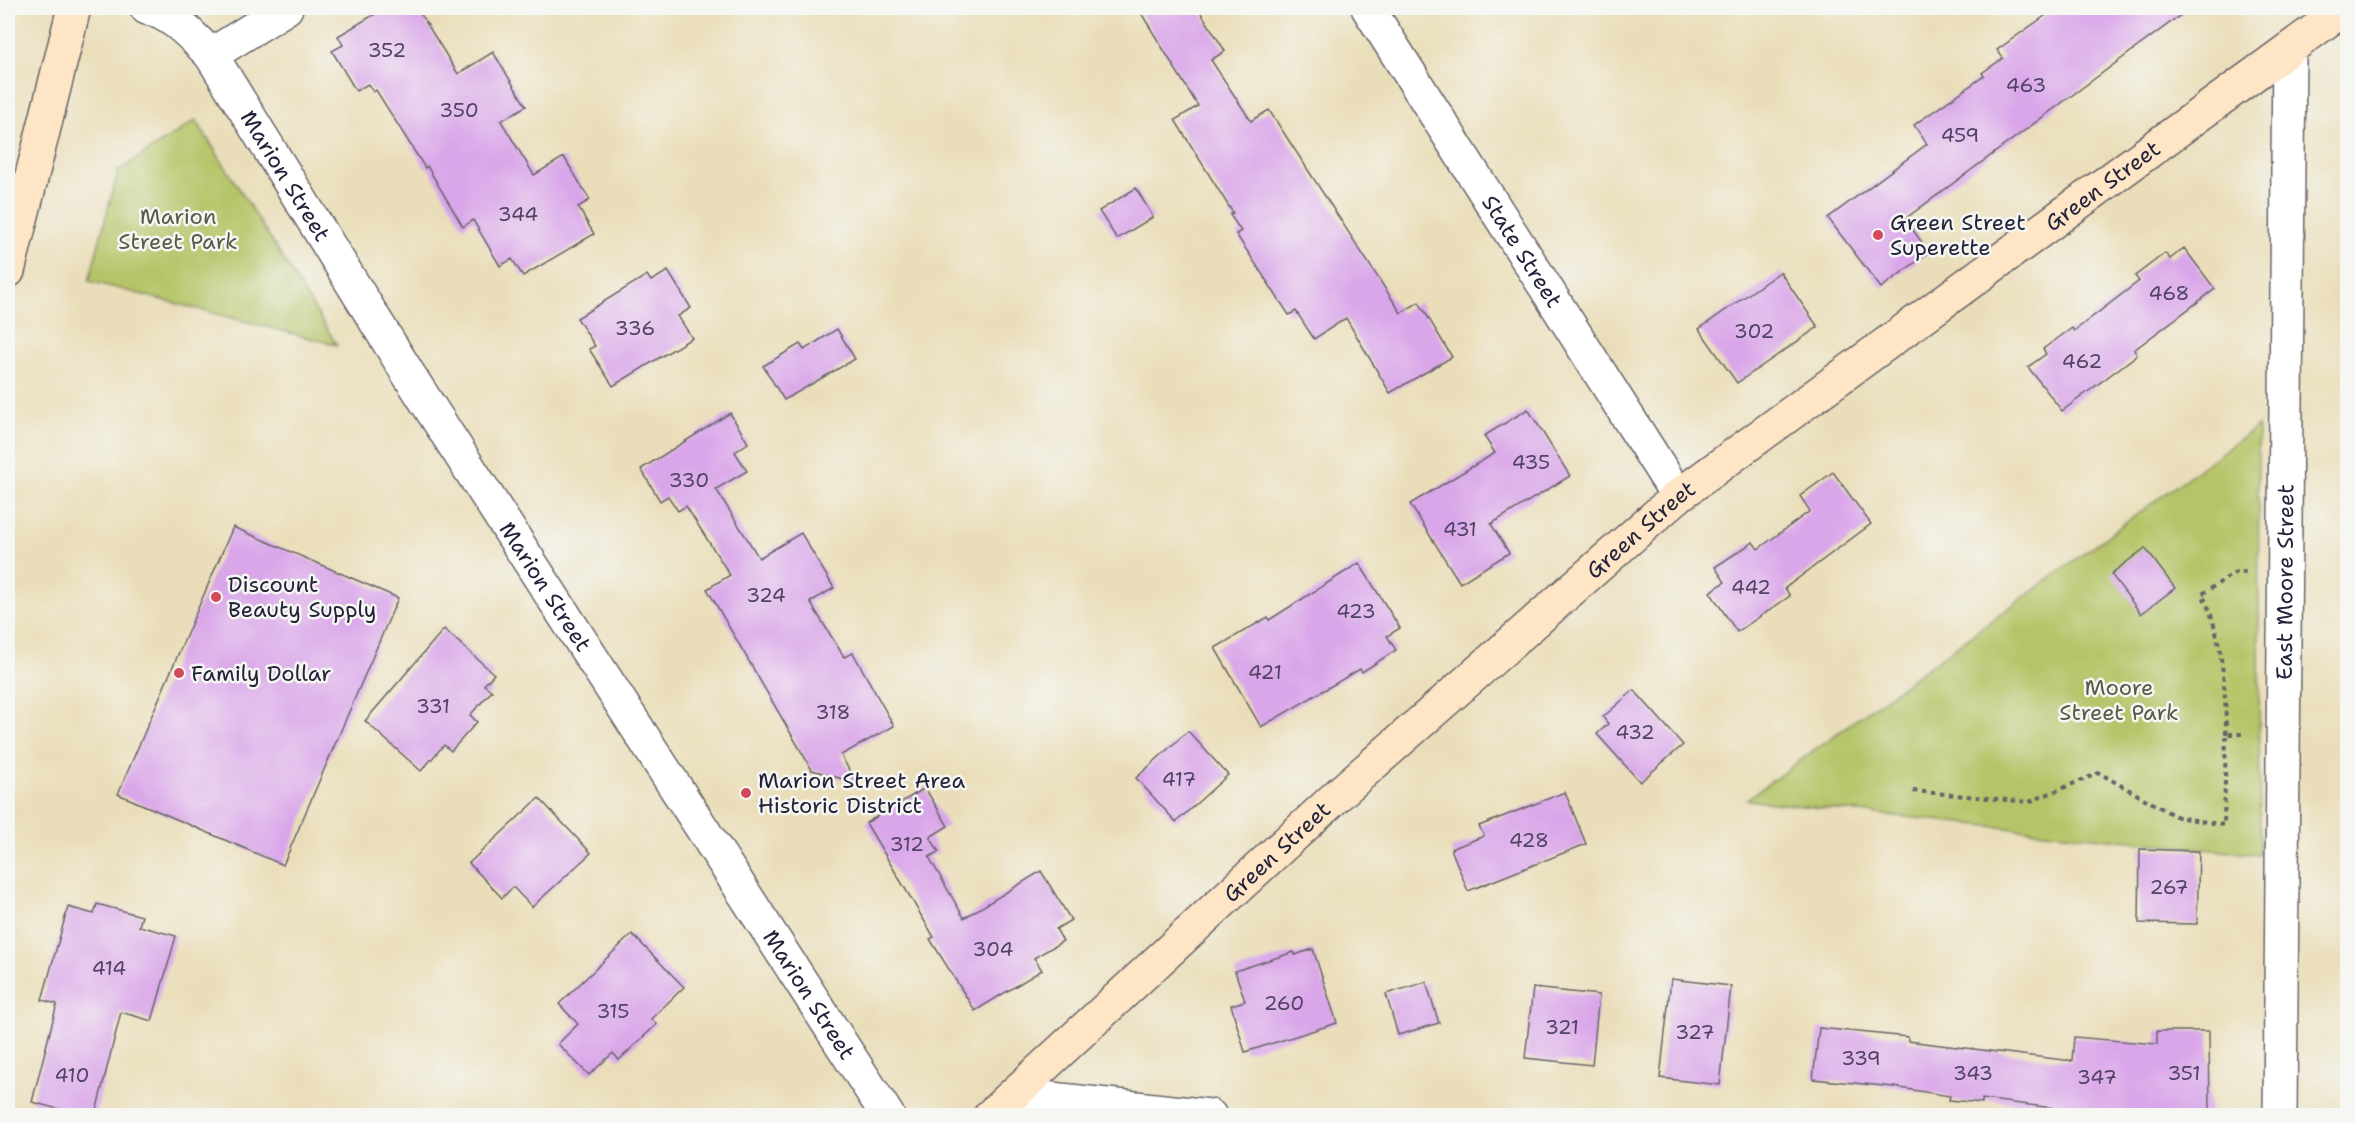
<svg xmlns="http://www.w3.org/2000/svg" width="2355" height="1123" font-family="'Shantell Sans',sans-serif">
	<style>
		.green { fill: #b5c467; stroke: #6c7351; stroke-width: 1.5 }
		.building { fill: #d9a6e9 }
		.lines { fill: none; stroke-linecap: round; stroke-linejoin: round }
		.street-casing { stroke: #686467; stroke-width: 36 }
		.secondary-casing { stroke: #686467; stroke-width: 36 }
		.path { stroke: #686467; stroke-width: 4; stroke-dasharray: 4.5 4.5; stroke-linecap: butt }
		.street { stroke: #fff; stroke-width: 33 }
		.secondary { stroke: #fde5c5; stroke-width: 33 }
		.poi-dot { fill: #d1495b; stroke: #f6f6f2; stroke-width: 2 }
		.labels { text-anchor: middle; stroke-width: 5; stroke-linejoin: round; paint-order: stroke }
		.number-label { font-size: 20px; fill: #504366 }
		.street-label { font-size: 22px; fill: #22223b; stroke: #f6f6f2 }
		.park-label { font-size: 22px; fill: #555b4a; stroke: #f6f6f2 }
		.poi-label { font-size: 22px; fill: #22223b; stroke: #f6f6f2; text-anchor: start }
	</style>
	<rect width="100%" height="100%" fill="#f6f6f2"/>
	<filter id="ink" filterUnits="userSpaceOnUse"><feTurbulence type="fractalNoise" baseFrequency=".0167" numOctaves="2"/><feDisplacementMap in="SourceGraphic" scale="12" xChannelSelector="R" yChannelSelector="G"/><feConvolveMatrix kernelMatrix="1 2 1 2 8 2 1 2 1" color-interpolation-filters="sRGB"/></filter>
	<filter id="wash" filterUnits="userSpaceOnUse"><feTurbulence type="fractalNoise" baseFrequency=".008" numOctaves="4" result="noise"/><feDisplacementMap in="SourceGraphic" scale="24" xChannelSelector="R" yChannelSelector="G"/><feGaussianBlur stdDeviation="1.35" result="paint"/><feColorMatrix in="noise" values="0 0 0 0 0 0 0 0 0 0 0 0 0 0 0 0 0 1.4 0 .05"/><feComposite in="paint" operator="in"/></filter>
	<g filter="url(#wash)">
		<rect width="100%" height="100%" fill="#eadeba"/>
		<g class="green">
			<path d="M 196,120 L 337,345 L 89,281 L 118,171 Z"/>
			<path d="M 2258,426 L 2260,855 L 1746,800 Z"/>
		</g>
		<g id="blocks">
			<g class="building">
				<path d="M 385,8 L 417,8 L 458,74 L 493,52 L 526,106 L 501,121 L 534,175 L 564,157 L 590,200 L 578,207 L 594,234 L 523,276 L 512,259 L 500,266 L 473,220 L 463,227 L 427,166 L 425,168 L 376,90 L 373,92 L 368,84 L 356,91 L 332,51 L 343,45 L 338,36 Z"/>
				<path d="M 1138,8 L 1198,8 L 1225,51 L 1211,60 L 1251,121 L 1269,110 L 1401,313 L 1419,302 L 1452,357 L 1390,393 L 1346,318 L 1314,339 L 1296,311 L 1289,315 L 1236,234 L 1241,231 L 1230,215 L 1233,213 L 1175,120 L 1198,106 Z"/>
				<path d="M 2056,8 L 2190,8 L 1905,219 L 1929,252 L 1881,288 L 1828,218 L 1927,144 L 1914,125 L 1984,76 L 1982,73 L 2003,58 L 1997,50 Z"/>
				<path d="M 1136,188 L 1153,217 L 1117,239 L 1099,211 Z"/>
				<path d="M 2184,248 L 2215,289 L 2134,350 L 2137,355 L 2062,411 L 2028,367 L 2046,354 L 2043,349 L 2072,328 L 2074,331 L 2139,281 L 2135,276 L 2165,253 L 2170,259 Z"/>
				<path d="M 668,271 L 691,308 L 678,316 L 692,338 L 613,386 L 589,349 L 595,346 L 577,318 L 647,275 L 651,281 Z"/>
				<path d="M 1780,272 L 1818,327 L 1737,383 L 1699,329 Z"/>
				<path d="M 837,329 L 855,359 L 784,400 L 763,366 L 800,344 L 804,350 Z"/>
				<path d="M 1528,409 L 1570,476 L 1491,524 L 1509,553 L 1460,583 L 1410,504 L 1495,453 L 1484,436 Z"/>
				<path d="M 730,413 L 748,443 L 735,452 L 747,471 L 716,489 L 759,558 L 801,533 L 834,588 L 810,602 L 844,657 L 853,653 L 894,726 L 841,755 L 856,783 L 812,770 L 707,589 L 730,575 L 686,506 L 678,511 L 668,496 L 660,501 L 641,469 Z"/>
				<path d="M 1833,472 L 1871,524 L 1785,588 L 1790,596 L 1737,632 L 1710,592 L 1725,582 L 1715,567 L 1753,542 L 1758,549 L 1810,511 L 1800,496 Z"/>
				<path d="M 233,527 L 398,598 L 283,865 L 118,794 Z"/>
				<path d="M 2145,548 L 2175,588 L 2141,614 L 2111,574 Z"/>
				<path d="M 1359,563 L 1400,628 L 1387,636 L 1396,650 L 1362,672 L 1360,669 L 1261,727 L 1215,648 L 1268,617 L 1269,620 Z"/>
				<path d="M 444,629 L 494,674 L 484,685 L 492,691 L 470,715 L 477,722 L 451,751 L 444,745 L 421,771 L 365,721 Z"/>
				<path d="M 1634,690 L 1683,745 L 1640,782 L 1597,734 L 1608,724 L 1603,717 Z"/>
				<path d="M 1188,731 L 1228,775 L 1176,822 L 1136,778 Z"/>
				<path d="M 925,788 L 948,826 L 930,837 L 939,852 L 929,857 L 964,918 L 1041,871 L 1071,920 L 1056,929 L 1063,941 L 1034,958 L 1042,970 L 975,1011 L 930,939 L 934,937 L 866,823 Z"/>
				<path d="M 1565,792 L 1586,844 L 1468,891 L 1451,849 L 1484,836 L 1479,826 Z"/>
				<path d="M 539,798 L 591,853 L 532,907 L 513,887 L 502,898 L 469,863 Z"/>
				<path d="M 2140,849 L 2199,851 L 2197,924 L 2139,923 Z"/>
				<path d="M 97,904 L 142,916 L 139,926 L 176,936 L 152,1021 L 121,1012 L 95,1116 L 84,1116 L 32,1102 L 57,1004 L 42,1000 L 68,907 L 94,914 Z"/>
				<path d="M 632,934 L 684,987 L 651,1019 L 657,1024 L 619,1060 L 613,1053 L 589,1075 L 558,1044 L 578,1024 L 559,1004 Z"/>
				<path d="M 1313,949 L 1337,1023 L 1245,1052 L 1231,1005 L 1245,1001 L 1235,971 L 1294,952 L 1295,955 Z"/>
				<path d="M 1671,979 L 1731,986 L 1720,1085 L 1660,1078 Z"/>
				<path d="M 1426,982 L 1439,1023 L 1398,1035 L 1386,994 Z"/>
				<path d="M 1533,988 L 1599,995 L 1592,1065 L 1525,1058 Z"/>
				<path d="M 1819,1028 L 1908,1037 L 1908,1041 L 2072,1061 L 2074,1037 L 2157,1044 L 2157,1031 L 2209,1031 L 2210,1116 L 2053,1116 L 2053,1108 L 1982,1099 L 1982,1103 L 1949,1100 L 1950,1096 L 1894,1087 L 1813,1079 Z"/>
			</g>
		</g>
	</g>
	<g filter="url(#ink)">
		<use href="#blocks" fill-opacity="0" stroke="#686467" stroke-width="1.5"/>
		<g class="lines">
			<g class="street-casing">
				<g id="street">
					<path d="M 147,8 C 172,13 193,37 211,55 L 286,8"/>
					<path id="s1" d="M 1368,8 L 1678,496"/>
					<path id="s2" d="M 211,55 L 409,375 L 888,1116"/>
					<path d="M 1014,1095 L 1210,1116"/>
					<path id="s3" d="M 2280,1116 L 2289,49"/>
				</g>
			</g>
			<g class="secondary-casing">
				<g id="secondary">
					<path d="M 8,271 L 74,8"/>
					<path id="s4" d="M 990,1116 L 1340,793 L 1678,496 L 2345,8"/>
				</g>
			</g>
			<g class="path">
				<path d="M 2226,734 C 2226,691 2222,631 2202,594 L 2236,572 L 2246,572"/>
				<path d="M 1913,791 L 2029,802 L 2099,773 L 2177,817 L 2224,825 L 2226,734 L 2246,734"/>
			</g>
			<use href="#street" class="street"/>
			<use href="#secondary" class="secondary"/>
		</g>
	</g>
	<g class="poi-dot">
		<circle cx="1878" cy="235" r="6"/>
		<circle cx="216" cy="597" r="6"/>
		<circle cx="179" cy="673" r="6"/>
		<circle cx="746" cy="793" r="6"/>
	</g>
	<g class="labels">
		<g class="number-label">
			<text x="387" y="57">352</text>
			<text x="2026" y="92">463</text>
			<text x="459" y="117">350</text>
			<text x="1960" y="142">459</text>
			<text x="518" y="221">344</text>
			<text x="2169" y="300">468</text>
			<text x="635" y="335">336</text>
			<text x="1754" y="338">302</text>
			<text x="2082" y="368">462</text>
			<text x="1531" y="469">435</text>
			<text x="689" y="487">330</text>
			<text x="1460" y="536">431</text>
			<text x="1751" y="594">442</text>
			<text x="766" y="602">324</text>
			<text x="1356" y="618">423</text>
			<text x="1265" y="679">421</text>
			<text x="433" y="713">331</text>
			<text x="833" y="719">318</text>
			<text x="1635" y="739">432</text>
			<text x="1179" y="786">417</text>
			<text x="1529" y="847">428</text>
			<text x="907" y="851">312</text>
			<text x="2169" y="894">267</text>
			<text x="993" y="956">304</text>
			<text x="109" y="975">414</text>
			<text x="1284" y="1010">260</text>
			<text x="613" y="1018">315</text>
			<text x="1562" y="1034">321</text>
			<text x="1695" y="1039">327</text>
			<text x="1861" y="1065">339</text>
			<text x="1973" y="1080">343</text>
			<text x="2184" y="1080">351</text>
			<text x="72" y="1082">410</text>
			<text x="2097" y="1084">347</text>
		</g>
		<g class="street-label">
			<text dy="8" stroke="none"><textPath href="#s2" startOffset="142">Marion Street</textPath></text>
			<text dy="8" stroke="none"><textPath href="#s4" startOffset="1452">Green Street</textPath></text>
			<text dy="8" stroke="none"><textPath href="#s1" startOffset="288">State Street</textPath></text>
			<text dy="8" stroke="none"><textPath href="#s4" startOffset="876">Green Street</textPath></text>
			<text dy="8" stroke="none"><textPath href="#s3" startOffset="534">East Moore Street</textPath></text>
			<text dy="8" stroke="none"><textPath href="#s2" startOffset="628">Marion Street</textPath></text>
			<text dy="8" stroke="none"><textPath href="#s4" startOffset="390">Green Street</textPath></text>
			<text dy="8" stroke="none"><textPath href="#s2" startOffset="1114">Marion Street</textPath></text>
		</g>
		<g class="park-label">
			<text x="178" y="224">Marion<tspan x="178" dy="25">Street Park</tspan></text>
			<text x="2119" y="695">Moore<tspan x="2119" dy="25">Street Park</tspan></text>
		</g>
		<g class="poi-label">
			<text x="1890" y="230">Green Street<tspan x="1890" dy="25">Superette</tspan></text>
			<text x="228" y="592">Discount<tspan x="228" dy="25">Beauty Supply</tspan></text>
			<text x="191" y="681">Family Dollar</text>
			<text x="758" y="788">Marion Street Area<tspan x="758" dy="25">Historic District</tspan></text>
		</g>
	</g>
	<rect width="2355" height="1123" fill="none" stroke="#f6f6f2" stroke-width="30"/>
</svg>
